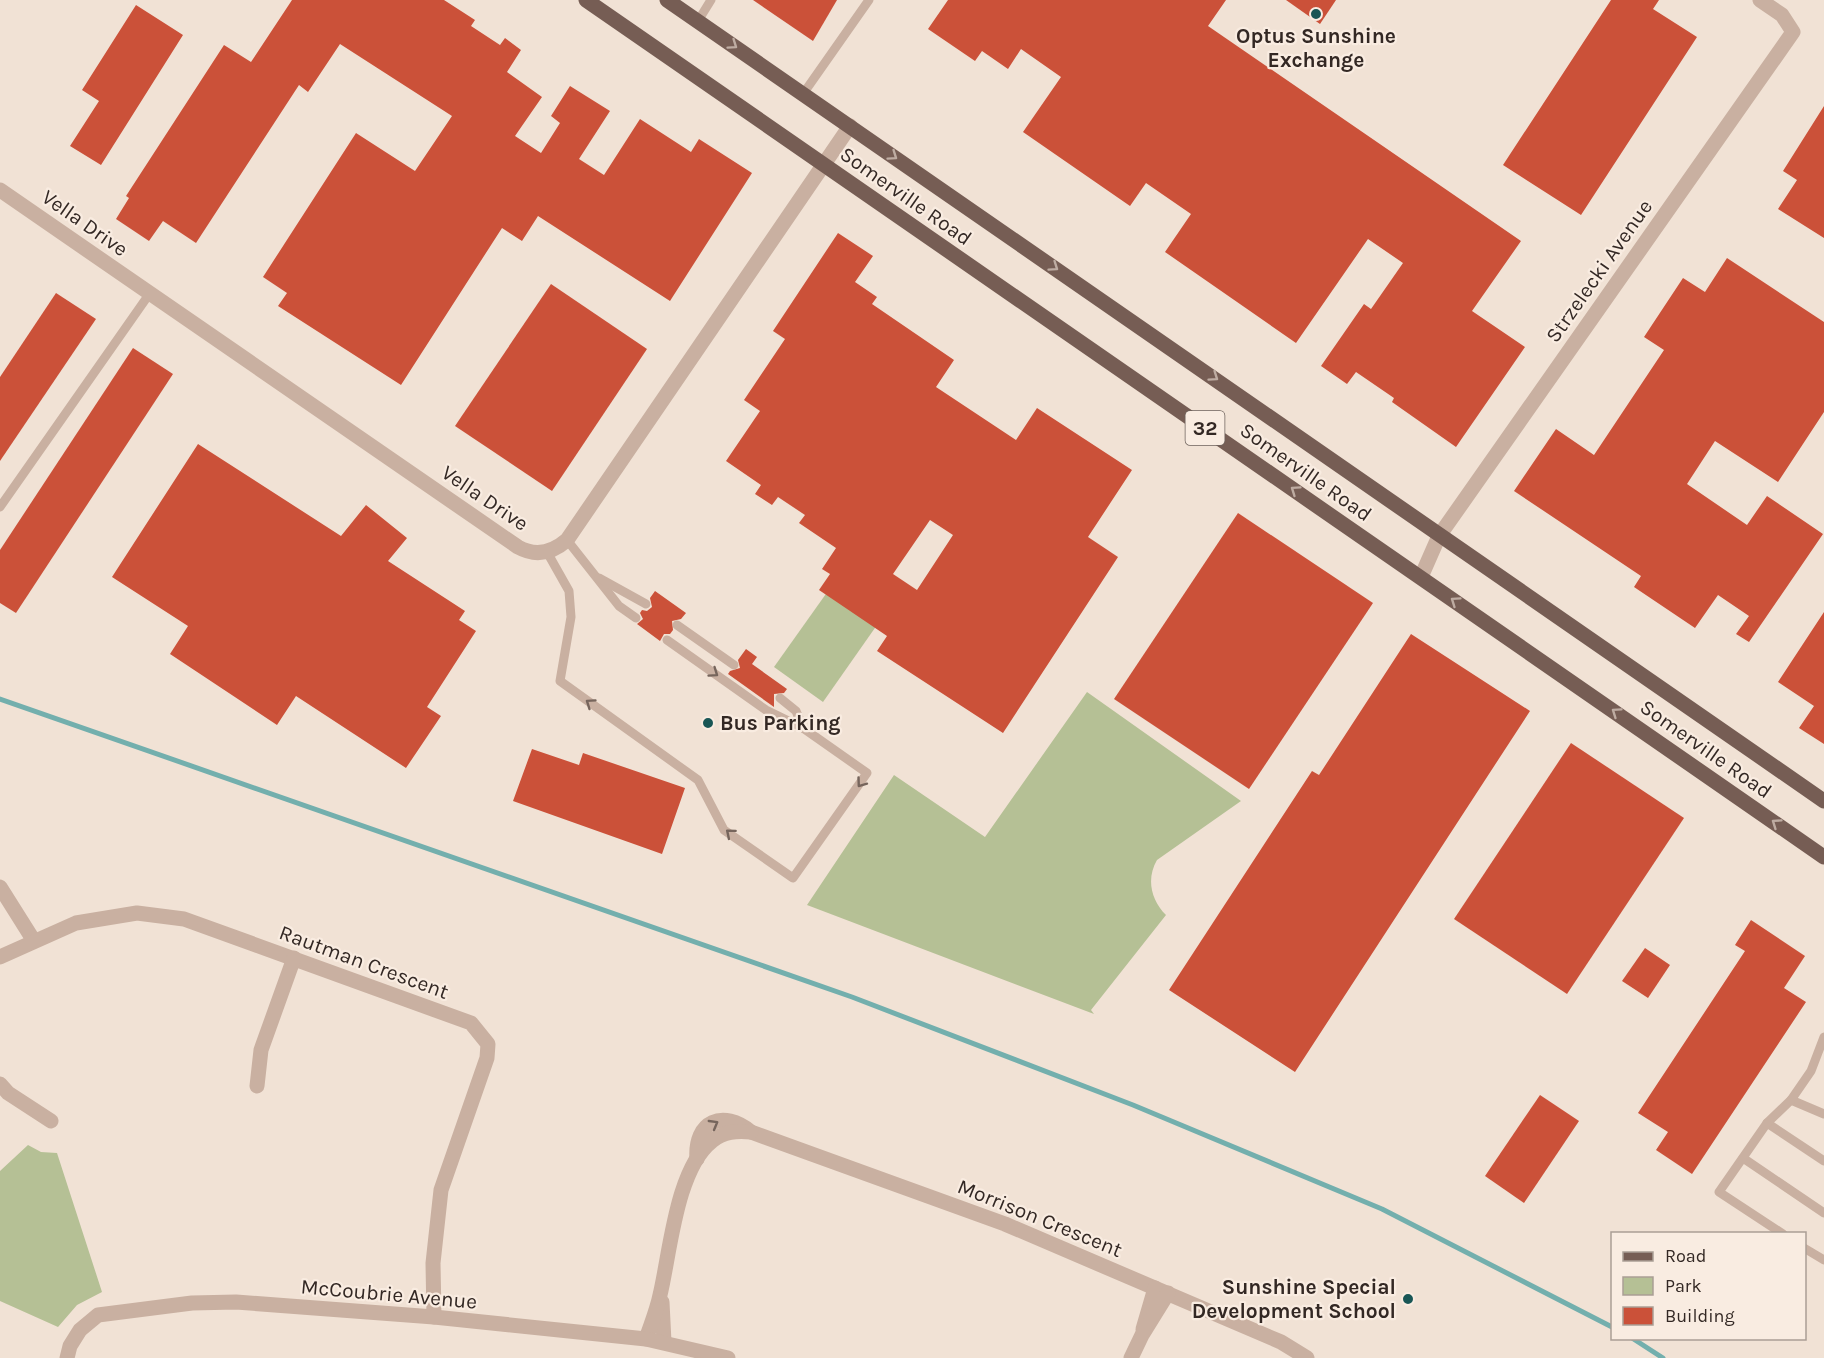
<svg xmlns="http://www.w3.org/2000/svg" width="1824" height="1358" font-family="Karla,sans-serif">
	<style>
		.green { fill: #b5c095 }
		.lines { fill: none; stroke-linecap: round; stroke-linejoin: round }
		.stream { stroke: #73afad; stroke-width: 5 }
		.building { fill: #cb5139; fill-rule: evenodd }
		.service { stroke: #c9b0a1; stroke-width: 9 }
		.minor { stroke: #c9b0a1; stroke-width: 15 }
		.primary { stroke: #765d54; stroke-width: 15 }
		.oneway { stroke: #beaca2 }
		.oneway2 { stroke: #76655c }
		.poi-dot { fill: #195655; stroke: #f9ece1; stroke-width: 2 }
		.labels { text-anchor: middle; stroke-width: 4.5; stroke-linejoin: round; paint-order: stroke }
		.shield { fill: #f9ece1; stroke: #6e635d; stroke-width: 1.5 }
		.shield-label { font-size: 20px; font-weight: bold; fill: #332824 }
		.poi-label { font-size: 21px; font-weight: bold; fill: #332824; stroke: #f9ece1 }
		.street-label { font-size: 21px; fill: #332824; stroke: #f9ece1 }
	</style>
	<rect width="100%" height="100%" fill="#f1e2d5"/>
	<g class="green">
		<path d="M 828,591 L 877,625 L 823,702 L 774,667 Z"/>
		<path d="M 1087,692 L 1241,801 L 1157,860 C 1146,879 1151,900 1166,915 L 1091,1010 L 1094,1014 L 807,905 L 894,775 L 985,837 Z"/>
		<path d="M 28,1145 L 41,1152 L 57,1153 L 102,1292 L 77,1305 L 58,1327 L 0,1301 L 0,1171 Z"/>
	</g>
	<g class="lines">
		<g class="stream">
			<path d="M 0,699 L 852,997 L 1133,1105 L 1382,1209 L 1612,1327"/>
			<path d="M 1632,1338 L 1663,1358"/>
		</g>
	</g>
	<g class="building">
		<path d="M 292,0 L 444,0 L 475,20 L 471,26 L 500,45 L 505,38 L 521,50 L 507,72 L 542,97 L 515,136 L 541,153 L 560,123 L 551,116 L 570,86 L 610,111 L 579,159 L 604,175 L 640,119 L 691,152 L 699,139 L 752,173 L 670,301 L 538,216 L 522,241 L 502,228 L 401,385 L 278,306 L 287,293 L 263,277 L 356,133 L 415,171 L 452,116 L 340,44 L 308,92 L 299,85 L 196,243 L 163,221 L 149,241 L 116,219 L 129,198 L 126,196 L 224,45 L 251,62 Z"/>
		<path d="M 753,0 L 837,0 L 813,41 Z"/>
		<path d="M 948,0 L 1226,0 L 1208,26 L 1521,241 L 1472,311 L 1525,347 L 1456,447 L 1392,402 L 1394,398 L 1356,372 L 1347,384 L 1321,366 L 1364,304 L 1371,309 L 1403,263 L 1368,239 L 1296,343 L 1165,252 L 1191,214 L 1146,183 L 1130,206 L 1023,132 L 1061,77 L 1021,49 L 1008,69 L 982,51 L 975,61 L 928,29 Z"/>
		<path d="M 1286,0 L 1336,0 L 1320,24 Z"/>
		<path d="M 1611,0 L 1659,0 L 1653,9 L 1697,37 L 1581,215 L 1503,165 Z"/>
		<path d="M 136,5 L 183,35 L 101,165 L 70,146 L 99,101 L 82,90 Z"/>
		<path d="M 1824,106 L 1824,238 L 1778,209 L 1797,180 L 1783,171 Z"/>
		<path d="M 838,233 L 873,256 L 855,282 L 877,297 L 872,304 L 954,360 L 936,387 L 1016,440 L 1037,408 L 1132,470 L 1088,537 L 1118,557 L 1003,733 L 877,651 L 887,636 L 819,590 L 830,574 L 822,569 L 836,548 L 799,523 L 805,515 L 778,497 L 772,505 L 755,494 L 761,485 L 726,461 L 760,411 L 744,400 L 785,339 L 773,331 ZM 930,520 L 953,535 L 917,590 L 893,574 Z"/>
		<path d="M 1727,258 L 1824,322 L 1824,412 L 1778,482 L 1715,441 L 1687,484 L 1747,525 L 1767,496 L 1823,534 L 1749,642 L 1736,634 L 1749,616 L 1718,595 L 1695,628 L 1634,587 L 1641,576 L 1514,491 L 1556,429 L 1594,455 L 1664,350 L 1644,337 L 1683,278 L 1705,292 Z"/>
		<path d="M 551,284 L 647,349 L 552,491 L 455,426 Z"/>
		<path d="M 56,293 L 96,319 L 0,461 L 0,377 Z"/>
		<path d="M 133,348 L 173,374 L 16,613 L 0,603 L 0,550 Z"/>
		<path d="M 198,444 L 341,536 L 366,505 L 407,538 L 388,561 L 465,611 L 459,620 L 476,631 L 427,707 L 441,716 L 406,768 L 296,696 L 277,725 L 170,654 L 188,626 L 112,577 Z"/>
		<path d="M 1238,513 L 1373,603 L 1249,789 L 1114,699 Z"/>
		<path d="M 655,591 L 686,613 L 681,619 L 672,621 L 673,630 L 670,634 L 664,634 L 660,641 L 637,624 L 643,619 L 640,613 L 642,610 L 647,611 L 652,607 L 650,598 Z"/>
		<path d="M 1824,612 L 1824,744 L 1799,728 L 1814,706 L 1778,682 Z"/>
		<path d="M 1411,634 L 1530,711 L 1295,1072 L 1169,990 L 1312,771 L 1319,775 Z"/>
		<path d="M 746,649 L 757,657 L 752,664 L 787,689 L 784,693 L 774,694 L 774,707 L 728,674 L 730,671 L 740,668 L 738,660 Z"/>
		<path d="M 1571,743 L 1684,818 L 1567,994 L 1454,919 Z"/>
		<path d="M 532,749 L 579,765 L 583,753 L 685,788 L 662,854 L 513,801 Z"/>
		<path d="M 1751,920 L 1805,956 L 1784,988 L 1806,1002 L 1692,1174 L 1656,1150 L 1668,1132 L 1638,1113 L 1745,951 L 1735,945 Z"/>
		<path d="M 1645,948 L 1670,965 L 1648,998 L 1622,981 Z"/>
		<path d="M 1540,1095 L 1579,1121 L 1524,1203 L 1485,1176 Z"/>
	</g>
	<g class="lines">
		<g class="service">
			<path d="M 698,21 L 711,0"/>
			<path d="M 803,94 L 869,0"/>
			<path d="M 0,507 L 150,293"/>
			<path d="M 567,540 L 619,606 L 636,618"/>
			<path d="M 547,552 L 569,591 L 571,617 L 560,681 L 698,780 L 724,830 L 793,878 L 867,773 L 803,728 L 766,710 L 667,640"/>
			<path d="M 599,578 L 646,604"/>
			<path d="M 677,625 L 734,665"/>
			<path d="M 780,698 L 796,711 L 803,728"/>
			<path d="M 1791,1100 L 1824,1114"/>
			<path d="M 1767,1123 L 1824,1161"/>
			<path d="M 1743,1158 L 1824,1213"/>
			<path d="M 1783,1234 L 1719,1192 L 1767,1123 L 1791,1100 L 1811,1071 L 1824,1037"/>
			<path d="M 1804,1248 L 1824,1260"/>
		</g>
		<g class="minor">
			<path d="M 0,190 L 518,547 C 536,557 552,553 567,540 L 850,126"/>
			<path d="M 1421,577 L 1439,536 L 1793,32 L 1782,15 L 1760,0"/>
			<path d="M 0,887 L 34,941"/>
			<path d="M 0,957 L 76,923 L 137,913 L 184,919 L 471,1023 L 488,1044 L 487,1058 L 441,1190 L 433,1263 L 434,1317"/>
			<path d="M 0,1084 L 8,1093 L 51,1121"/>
			<path d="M 257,1086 L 261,1050 L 294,958"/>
			<path d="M 697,1159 C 694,1121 723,1109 751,1132 L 1005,1224 L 1281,1342 L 1307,1358"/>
			<path d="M 662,1302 L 664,1342"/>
			<path d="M 1143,1329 L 1155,1288"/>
			<path d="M 646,1339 C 651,1324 657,1310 660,1295 C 670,1254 676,1169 712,1141 C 724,1131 737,1131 751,1132"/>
			<path d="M 67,1358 L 70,1346 L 80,1330 L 98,1315 L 192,1303 L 236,1302 L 434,1317 L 646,1339 L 728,1358"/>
			<path d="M 1131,1358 L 1142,1335 L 1168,1293"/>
		</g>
		<g class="primary">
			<path d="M 586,0 L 1824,857"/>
			<path d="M 667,0 L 1824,801"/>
		</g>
	</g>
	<defs><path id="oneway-chevron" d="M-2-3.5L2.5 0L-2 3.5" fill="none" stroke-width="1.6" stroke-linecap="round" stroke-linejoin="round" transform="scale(1.5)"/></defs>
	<g class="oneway">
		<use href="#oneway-chevron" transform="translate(733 45) rotate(35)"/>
		<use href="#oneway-chevron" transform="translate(893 156) rotate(35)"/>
		<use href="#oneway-chevron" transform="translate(1054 267) rotate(35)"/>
		<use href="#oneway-chevron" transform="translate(1214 377) rotate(35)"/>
		<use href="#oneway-chevron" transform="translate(1295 490) rotate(-145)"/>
		<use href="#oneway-chevron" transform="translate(1455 601) rotate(-145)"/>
		<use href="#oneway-chevron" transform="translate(1616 712) rotate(-145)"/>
		<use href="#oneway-chevron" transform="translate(1776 823) rotate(-145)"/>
	</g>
	<g class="oneway2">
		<use href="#oneway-chevron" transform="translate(714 673) rotate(35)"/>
		<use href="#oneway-chevron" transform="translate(590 703) rotate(-145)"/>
		<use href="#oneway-chevron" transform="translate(861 783) rotate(126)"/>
		<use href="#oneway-chevron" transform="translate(730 833) rotate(-140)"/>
		<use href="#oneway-chevron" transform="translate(714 1124) rotate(-30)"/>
	</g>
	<g class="poi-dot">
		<circle cx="1316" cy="14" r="6"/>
		<circle cx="708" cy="723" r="6"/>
		<circle cx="1408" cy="1299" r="6"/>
	</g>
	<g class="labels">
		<rect class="shield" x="1185.5" y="411" width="39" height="34" rx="4.5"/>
		<g class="shield-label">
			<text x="1205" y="435">32</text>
		</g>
		<g class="poi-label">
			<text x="1316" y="43">Optus Sunshine<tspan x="1316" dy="24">Exchange</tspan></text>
			<text x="720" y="730" text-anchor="start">Bus Parking</text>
			<text x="1396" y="1294" text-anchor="end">Sunshine Special<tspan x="1396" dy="24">Development School</tspan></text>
		</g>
		<g class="street-label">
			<text transform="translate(906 196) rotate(35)" y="7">Somerville Road</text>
			<text transform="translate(85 223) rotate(35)" y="7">Vella Drive</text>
			<text transform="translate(1599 271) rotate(-55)" y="7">Strzelecki Avenue</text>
			<text transform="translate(1306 472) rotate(35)" y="7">Somerville Road</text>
			<text transform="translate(485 498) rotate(34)" y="7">Vella Drive</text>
			<text transform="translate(1706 749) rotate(35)" y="7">Somerville Road</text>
			<text transform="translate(364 962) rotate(20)" y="7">Rautman Crescent</text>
			<text transform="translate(1040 1218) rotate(22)" y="7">Morrison Crescent</text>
			<text transform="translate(389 1294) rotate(5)" y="7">McCoubrie Avenue</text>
		</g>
	</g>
	<rect x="1611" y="1232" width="195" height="108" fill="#f9ece1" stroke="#aa9e95" stroke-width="1.5"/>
	<rect x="1623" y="1252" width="30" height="9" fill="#765d54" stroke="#aa9e95" stroke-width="1.5"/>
	<text x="1665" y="1262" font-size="18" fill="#332824">Road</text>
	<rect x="1623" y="1277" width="30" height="18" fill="#b5c095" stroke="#aa9e95" stroke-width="1.5"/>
	<text x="1665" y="1292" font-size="18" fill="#332824">Park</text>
	<rect x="1623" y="1307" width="30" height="18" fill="#cb5139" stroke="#aa9e95" stroke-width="1.5"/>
	<text x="1665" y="1322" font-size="18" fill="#332824">Building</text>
</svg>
